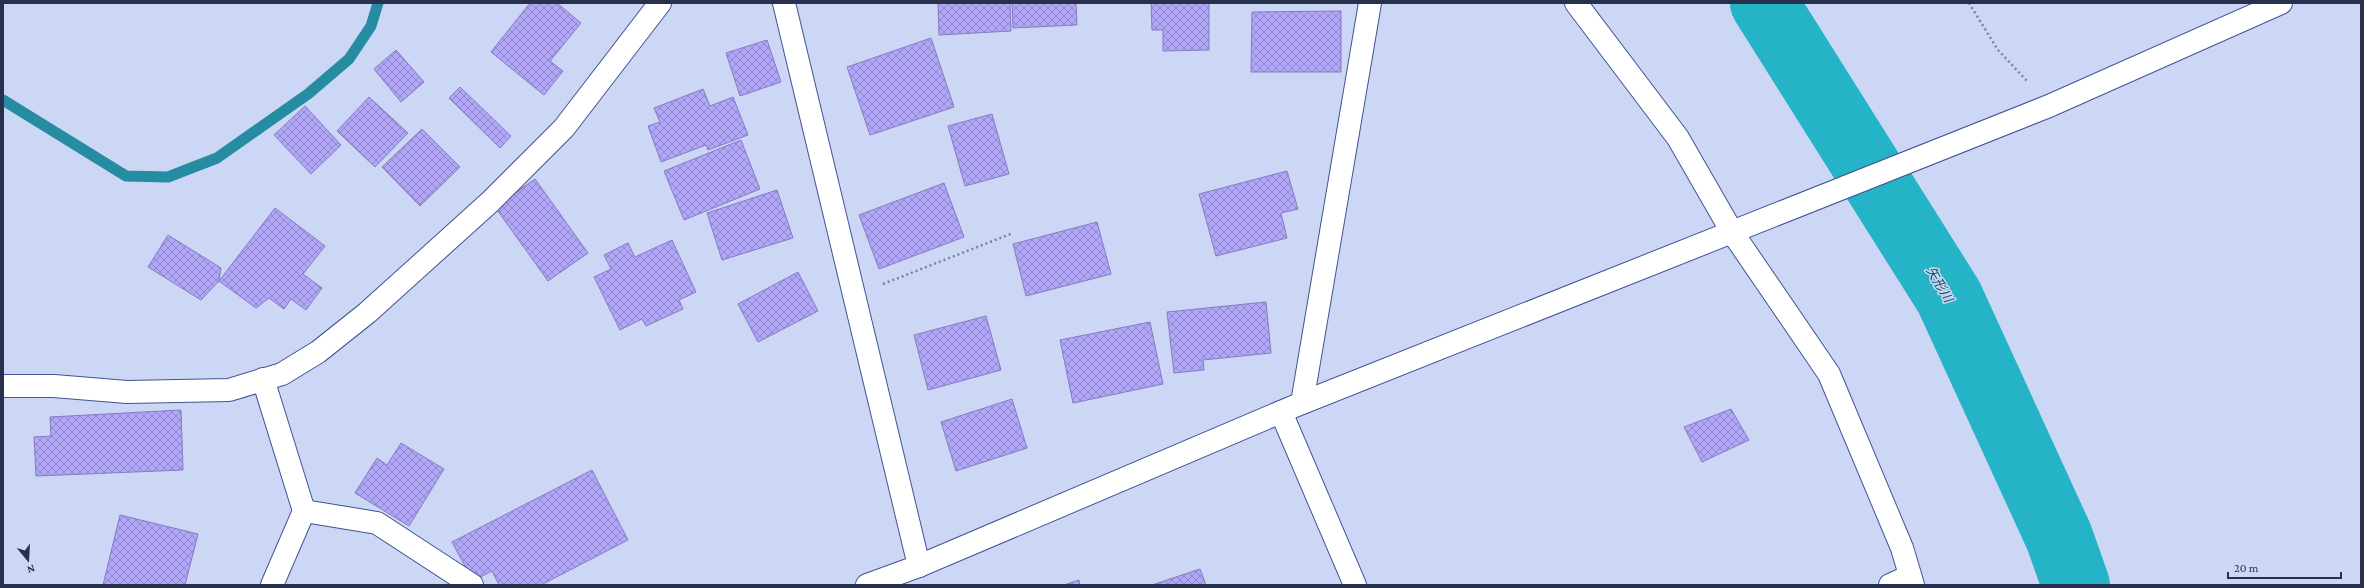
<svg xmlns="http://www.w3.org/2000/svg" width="2364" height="588" font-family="'Crimson Pro','Noto Sans JP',serif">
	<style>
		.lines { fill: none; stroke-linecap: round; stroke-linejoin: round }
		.stream { stroke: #268ca2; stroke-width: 11 }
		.river { stroke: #25b3c7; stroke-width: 68 }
		.building { fill: url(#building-cross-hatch); stroke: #857bc2 }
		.street-casing { stroke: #415494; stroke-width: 24 }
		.secondary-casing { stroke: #415494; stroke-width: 24 }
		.path { stroke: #78829f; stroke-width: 2.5; stroke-dasharray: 2 3; stroke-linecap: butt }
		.street { stroke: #fff; stroke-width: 22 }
		.secondary { stroke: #fff; stroke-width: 22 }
		.labels { text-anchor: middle; stroke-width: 3; stroke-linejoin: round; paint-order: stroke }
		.water-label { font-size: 13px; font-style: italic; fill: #01525d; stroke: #ccd7f5 }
	</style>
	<defs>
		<pattern id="building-cross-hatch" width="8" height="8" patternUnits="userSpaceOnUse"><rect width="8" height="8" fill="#b1a6f7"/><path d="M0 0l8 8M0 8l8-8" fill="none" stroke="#9088ca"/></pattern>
	</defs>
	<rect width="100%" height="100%" fill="#ccd7f5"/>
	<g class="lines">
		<path class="stream" d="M 3,100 L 126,176 L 168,177 L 217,158 L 308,94 L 349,59 L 371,26 L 378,3"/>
		<path class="river" d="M 1764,3 L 1949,297 L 2059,537 L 2076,585"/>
	</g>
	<g class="building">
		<path d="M 530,3 L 557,3 L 581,23 L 550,61 L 563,71 L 544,95 L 491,52 Z"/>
		<path d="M 938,3 L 1010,3 L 1011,31 L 939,35 Z"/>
		<path d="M 1012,3 L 1076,3 L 1077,25 L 1013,28 Z"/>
		<path d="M 1151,3 L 1209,3 L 1209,50 L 1163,51 L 1163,30 L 1152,30 Z"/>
		<path d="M 1341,11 L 1341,72 L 1251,72 L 1252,12 Z"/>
		<path d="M 931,38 L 954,107 L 870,135 L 847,67 Z"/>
		<path d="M 767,40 L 781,82 L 740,96 L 726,53 Z"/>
		<path d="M 396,50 L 424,82 L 401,102 L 374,69 Z"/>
		<path d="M 460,87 L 511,136 L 500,148 L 449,98 Z"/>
		<path d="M 703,89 L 710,106 L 733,97 L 748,135 L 708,150 L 706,145 L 661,162 L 648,126 L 660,122 L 654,108 Z"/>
		<path d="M 369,97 L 408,133 L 375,167 L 337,131 Z"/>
		<path d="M 305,106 L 341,145 L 311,174 L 274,135 Z"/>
		<path d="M 992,114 L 1009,174 L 965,186 L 948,126 Z"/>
		<path d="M 422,129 L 460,167 L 420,206 L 382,167 Z"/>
		<path d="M 741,140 L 760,189 L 684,220 L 664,171 Z"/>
		<path d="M 1287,171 L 1298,209 L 1281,213 L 1287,238 L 1216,256 L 1199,194 Z"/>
		<path d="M 535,179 L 588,253 L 548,281 L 495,207 Z"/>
		<path d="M 944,183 L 964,237 L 879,269 L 859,215 Z"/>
		<path d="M 777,190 L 793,238 L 722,260 L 707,213 Z"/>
		<path d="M 275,208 L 325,246 L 303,274 L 322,288 L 306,310 L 291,299 L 284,309 L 269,298 L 256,308 L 219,281 Z"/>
		<path d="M 1097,222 L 1111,274 L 1026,296 L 1013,244 Z"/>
		<path d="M 168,235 L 221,268 L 219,281 L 201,300 L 148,267 Z"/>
		<path d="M 672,240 L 696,292 L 679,300 L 683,309 L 646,326 L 642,319 L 620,330 L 594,277 L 611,269 L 604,255 L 628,243 L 635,257 Z"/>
		<path d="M 798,272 L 818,311 L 758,342 L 738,304 Z"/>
		<path d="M 1266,302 L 1271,353 L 1203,360 L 1204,370 L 1174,373 L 1167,312 Z"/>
		<path d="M 986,316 L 1001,370 L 928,390 L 914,335 Z"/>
		<path d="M 1150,322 L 1163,384 L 1073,403 L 1060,340 Z"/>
		<path d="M 1012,399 L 1027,448 L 956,471 L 941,422 Z"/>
		<path d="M 1731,409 L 1749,440 L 1702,462 L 1684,427 Z"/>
		<path d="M 181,410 L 183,470 L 36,476 L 34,437 L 51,436 L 50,417 Z"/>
		<path d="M 401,443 L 444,469 L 409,526 L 355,493 L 377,458 L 387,465 Z"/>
		<path d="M 592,470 L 628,540 L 541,585 L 499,585 L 492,571 L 473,581 L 452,542 Z"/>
		<path d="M 120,515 L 198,534 L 185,585 L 103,585 Z"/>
		<path d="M 1200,569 L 1206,585 L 1152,585 Z"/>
		<path d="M 1079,580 L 1080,585 L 1064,585 Z"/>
	</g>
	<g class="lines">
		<g class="street-casing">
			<g id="street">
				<path d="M 784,3 L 919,566"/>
				<path d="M 1576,3 L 1678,138 L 1732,232 L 1829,374 L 1902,548 L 1913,585"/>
				<path d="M 263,379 L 304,511"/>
				<path d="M 3,386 L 54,386 L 127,392 L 229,390 L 282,374 L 318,352 L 367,313 L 490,202 L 564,128 L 660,3"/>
				<path d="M 1302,403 L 1370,3"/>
				<path d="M 1281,412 L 1355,585"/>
				<path d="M 272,585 L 304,511 L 377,523 L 472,585"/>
				<path d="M 1890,585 L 1910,576"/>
			</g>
		</g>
		<g class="secondary-casing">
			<path id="secondary" d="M 867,585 L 919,566 L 1302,403 L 2049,106 L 2281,3"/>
		</g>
		<g class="path">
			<path d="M 1969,3 L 1998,50 L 2027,81"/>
			<path d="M 883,284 L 1013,233"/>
		</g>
		<use href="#street" class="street"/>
		<use href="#secondary" class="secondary"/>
	</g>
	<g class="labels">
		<g class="water-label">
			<text transform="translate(1940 284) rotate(59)" y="5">矢形川</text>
		</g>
	</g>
	<rect width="2364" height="588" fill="none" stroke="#27304d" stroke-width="8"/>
	<g transform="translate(28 560) rotate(162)" stroke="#ccd7f5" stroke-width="3" paint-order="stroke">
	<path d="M0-3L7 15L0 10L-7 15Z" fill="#27304d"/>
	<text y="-6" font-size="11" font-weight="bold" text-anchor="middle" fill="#27304d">N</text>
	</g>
	<path d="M2228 572v6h113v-6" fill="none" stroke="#27304d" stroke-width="2"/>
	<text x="2234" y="572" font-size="12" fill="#27304d" stroke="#ccd7f5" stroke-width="3" paint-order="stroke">20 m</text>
</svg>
